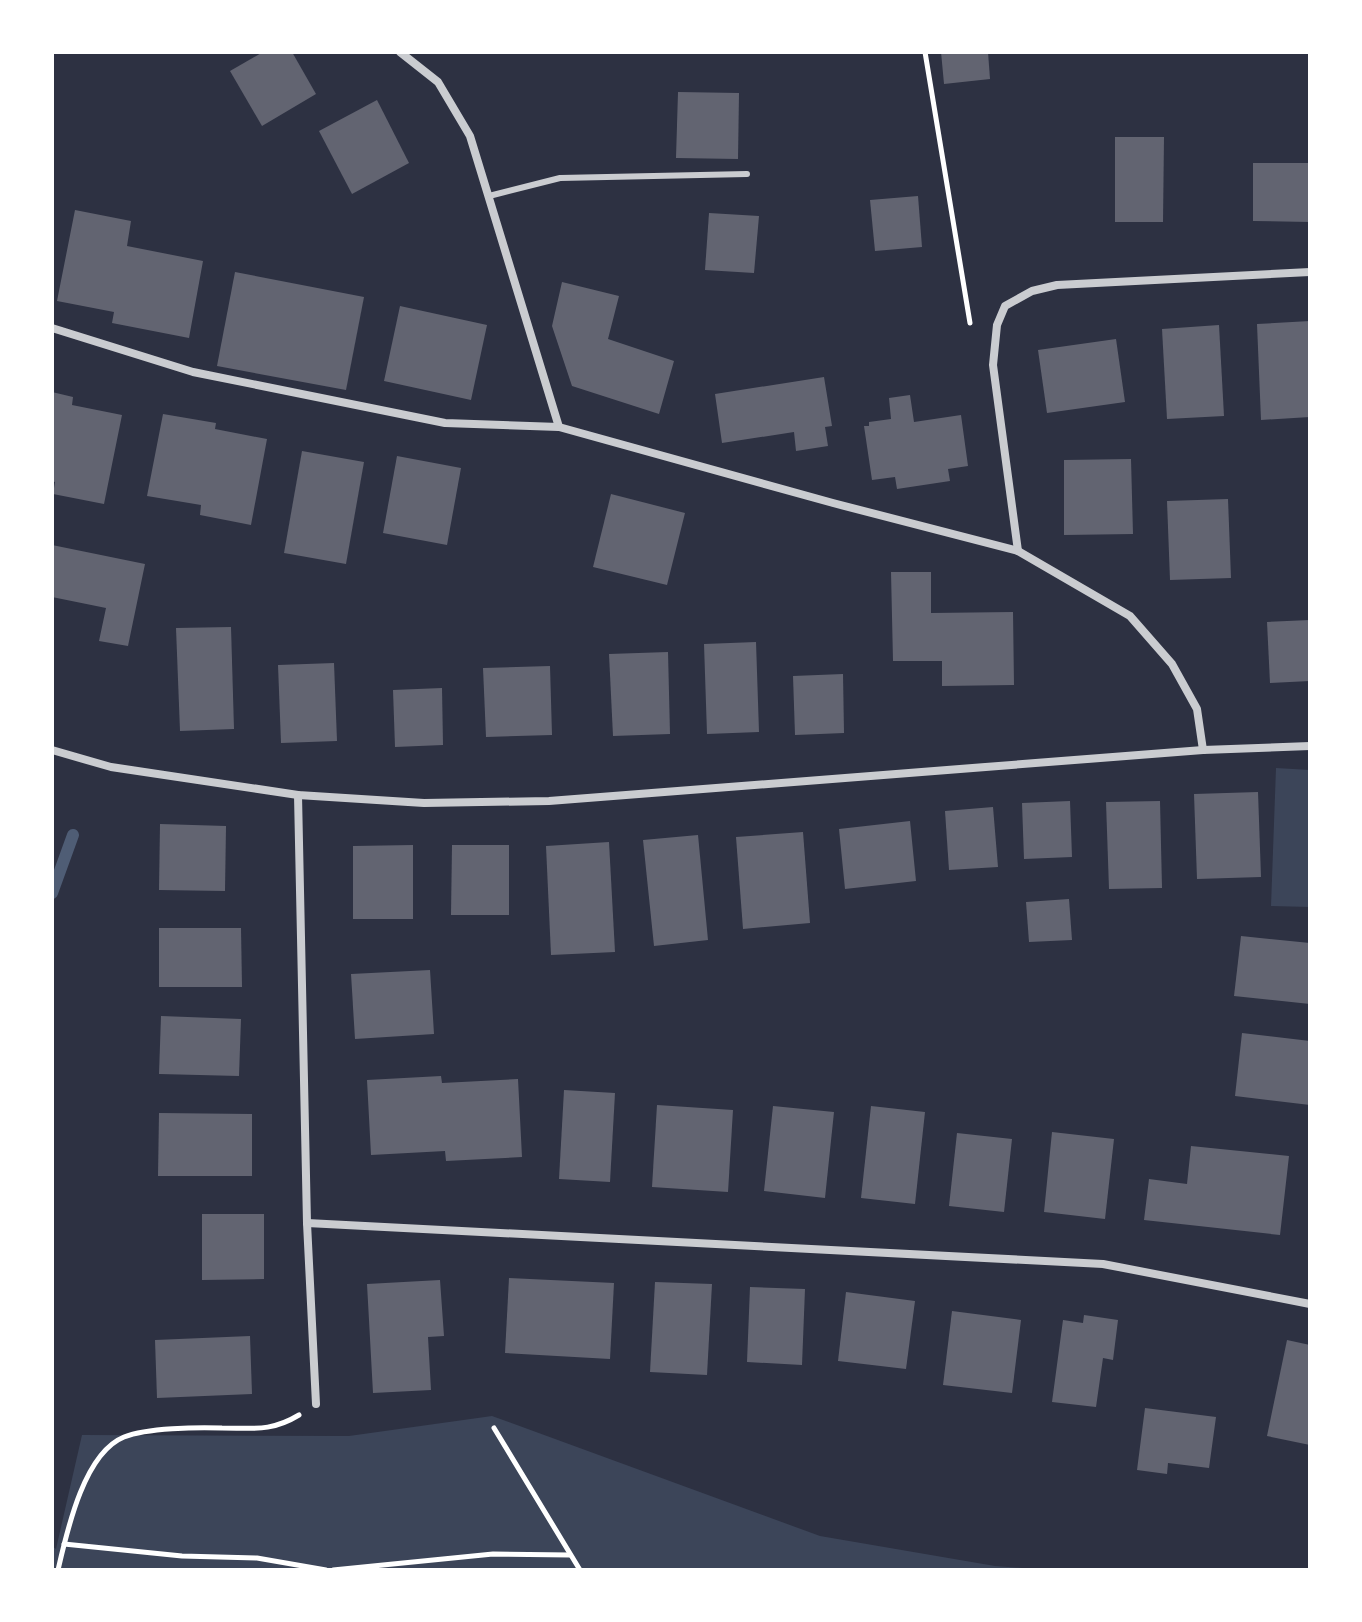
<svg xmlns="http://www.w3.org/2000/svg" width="1362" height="1622" font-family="Bitter,serif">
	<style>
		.green { fill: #3c4559 }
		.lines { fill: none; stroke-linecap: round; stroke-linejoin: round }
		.stream { stroke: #4f5d75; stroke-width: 12 }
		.building { fill: #626471 }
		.path { stroke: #fff; stroke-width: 5 }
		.service { stroke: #caccd0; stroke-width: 6 }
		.minor { stroke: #caccd0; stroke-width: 8 }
	</style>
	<rect width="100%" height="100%" fill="#2d3142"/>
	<g class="green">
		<path d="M 1276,768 L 1310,770 L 1310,907 L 1271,906 Z"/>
		<path d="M 492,1416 L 820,1536 L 995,1566 L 1048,1570 L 52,1570 L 52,1546 L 56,1549 L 82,1435 L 349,1436 Z"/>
	</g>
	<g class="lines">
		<path class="stream" d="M 52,893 L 73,835"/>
	</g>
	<g class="building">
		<path d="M 263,52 L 292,52 L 316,94 L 262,126 L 230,71 Z"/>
		<path d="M 941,52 L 988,52 L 990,79 L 944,84 Z"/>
		<path d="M 678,92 L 739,93 L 738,159 L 676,158 Z"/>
		<path d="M 377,100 L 409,163 L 352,194 L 319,131 Z"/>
		<path d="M 1115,137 L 1164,137 L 1163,222 L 1115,222 Z"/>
		<path d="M 1253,163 L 1310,163 L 1310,222 L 1253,221 Z"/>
		<path d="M 918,196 L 922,247 L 875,251 L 870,200 Z"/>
		<path d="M 75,210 L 131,221 L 127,246 L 203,261 L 189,338 L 112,323 L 114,312 L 57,301 Z"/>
		<path d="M 709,213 L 759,216 L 754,273 L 705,270 Z"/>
		<path d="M 235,272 L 364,297 L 346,390 L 217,366 Z"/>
		<path d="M 562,282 L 619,296 L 608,339 L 674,361 L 659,414 L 572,386 L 552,326 Z"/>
		<path d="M 400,306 L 487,325 L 471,400 L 384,381 Z"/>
		<path d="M 1310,321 L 1310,417 L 1261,420 L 1257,324 Z"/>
		<path d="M 1219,325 L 1224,416 L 1167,419 L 1162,329 Z"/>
		<path d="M 1116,339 L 1125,402 L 1047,413 L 1038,350 Z"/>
		<path d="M 824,377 L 832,426 L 825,427 L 828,446 L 796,451 L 794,432 L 722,443 L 715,394 Z"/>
		<path d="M 52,392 L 73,397 L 72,405 L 122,415 L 104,504 L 53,494 L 55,482 L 52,481 Z"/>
		<path d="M 910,395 L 914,422 L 961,415 L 968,466 L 948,469 L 950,481 L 897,489 L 895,477 L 872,480 L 864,426 L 869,426 L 869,422 L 891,419 L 889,398 Z"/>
		<path d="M 163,414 L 216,423 L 215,429 L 267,439 L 251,525 L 200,515 L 201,505 L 147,496 Z"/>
		<path d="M 302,451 L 364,462 L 346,564 L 284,553 Z"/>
		<path d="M 397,456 L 461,468 L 447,545 L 383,533 Z"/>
		<path d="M 1131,459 L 1133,534 L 1064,535 L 1064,460 Z"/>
		<path d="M 611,494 L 685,513 L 667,585 L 593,567 Z"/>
		<path d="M 1228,499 L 1231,578 L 1170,580 L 1167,501 Z"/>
		<path d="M 52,545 L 145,564 L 128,646 L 99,641 L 106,608 L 52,597 Z"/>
		<path d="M 891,572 L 931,572 L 931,613 L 1013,612 L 1014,685 L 942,686 L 942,661 L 893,661 Z"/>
		<path d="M 1310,620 L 1310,681 L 1270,683 L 1267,622 Z"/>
		<path d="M 231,627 L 234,729 L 180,731 L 176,628 Z"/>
		<path d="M 756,642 L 759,732 L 707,734 L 704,644 Z"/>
		<path d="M 668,652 L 670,734 L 613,736 L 609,654 Z"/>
		<path d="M 334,663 L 337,741 L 281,743 L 278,665 Z"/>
		<path d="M 550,666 L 552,735 L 486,737 L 483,668 Z"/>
		<path d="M 843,674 L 844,733 L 795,735 L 793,676 Z"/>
		<path d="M 442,688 L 443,745 L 395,747 L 393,690 Z"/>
		<path d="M 1258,792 L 1261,877 L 1197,879 L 1194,794 Z"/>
		<path d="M 1070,801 L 1072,857 L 1024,859 L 1022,803 Z"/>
		<path d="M 1160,801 L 1162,888 L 1109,889 L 1106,802 Z"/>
		<path d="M 993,807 L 998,867 L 949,870 L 945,811 Z"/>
		<path d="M 910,821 L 916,881 L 845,889 L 839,829 Z"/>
		<path d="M 160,824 L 226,826 L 225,891 L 159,890 Z"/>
		<path d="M 803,832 L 810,923 L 743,929 L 736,837 Z"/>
		<path d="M 698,835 L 708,940 L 654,946 L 643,840 Z"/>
		<path d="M 609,842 L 615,952 L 551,955 L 546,846 Z"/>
		<path d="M 413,845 L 413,919 L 353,919 L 353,846 Z"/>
		<path d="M 452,845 L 509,845 L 509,915 L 451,915 Z"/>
		<path d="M 1069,899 L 1072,940 L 1029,942 L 1026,902 Z"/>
		<path d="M 159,928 L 241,928 L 242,987 L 159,987 Z"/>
		<path d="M 1241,936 L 1310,943 L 1310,1004 L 1234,996 Z"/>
		<path d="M 430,970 L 434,1034 L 355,1039 L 351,974 Z"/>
		<path d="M 161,1016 L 241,1019 L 239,1076 L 159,1074 Z"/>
		<path d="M 1242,1033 L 1310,1041 L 1310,1105 L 1235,1096 Z"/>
		<path d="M 441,1076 L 442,1083 L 518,1079 L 522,1157 L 446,1161 L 445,1151 L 371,1155 L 367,1080 Z"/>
		<path d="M 564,1090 L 615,1093 L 610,1182 L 559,1179 Z"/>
		<path d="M 657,1105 L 733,1110 L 728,1192 L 652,1187 Z"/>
		<path d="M 773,1106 L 834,1112 L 825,1198 L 764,1191 Z"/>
		<path d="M 871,1106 L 925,1112 L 915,1204 L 861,1198 Z"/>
		<path d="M 159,1113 L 252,1114 L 252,1176 L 158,1176 Z"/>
		<path d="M 1052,1132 L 1114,1139 L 1105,1219 L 1044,1212 Z"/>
		<path d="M 957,1133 L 1012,1139 L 1004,1212 L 949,1206 Z"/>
		<path d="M 1191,1146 L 1289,1156 L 1280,1235 L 1144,1220 L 1149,1179 L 1187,1184 Z"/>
		<path d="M 202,1214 L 264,1214 L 264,1279 L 202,1280 Z"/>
		<path d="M 509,1278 L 614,1283 L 610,1359 L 505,1353 Z"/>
		<path d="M 440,1280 L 444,1336 L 428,1337 L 431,1390 L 373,1393 L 367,1284 Z"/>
		<path d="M 655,1282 L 712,1284 L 707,1375 L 650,1372 Z"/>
		<path d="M 750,1287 L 805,1289 L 802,1365 L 747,1362 Z"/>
		<path d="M 846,1292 L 915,1301 L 906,1369 L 838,1361 Z"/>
		<path d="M 952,1311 L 1021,1320 L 1012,1393 L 943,1385 Z"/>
		<path d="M 1084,1315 L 1118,1320 L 1113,1360 L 1103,1358 L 1096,1407 L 1052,1402 L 1063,1320 L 1083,1323 Z"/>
		<path d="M 250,1336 L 252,1394 L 157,1398 L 155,1340 Z"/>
		<path d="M 1287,1340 L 1310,1345 L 1310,1445 L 1267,1436 Z"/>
		<path d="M 1145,1408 L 1216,1417 L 1209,1468 L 1168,1463 L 1167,1474 L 1137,1470 Z"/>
	</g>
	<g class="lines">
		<g class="path">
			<path d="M 925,52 L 970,323"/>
			<path d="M 494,1428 L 580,1570"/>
			<path d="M 64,1544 L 182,1556 L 257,1558 L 326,1570"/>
			<path d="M 58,1570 C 67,1531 84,1453 124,1437 C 147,1428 197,1427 222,1428 C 253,1428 271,1432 299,1415"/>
			<path d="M 333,1570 L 493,1554 L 570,1555"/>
		</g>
		<path class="service" d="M 489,196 L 560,178 L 747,174"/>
		<g class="minor">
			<path d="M 400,52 L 438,82 L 470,136 L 559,427"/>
			<path d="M 52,328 L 193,372 L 445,423 L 559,427 L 833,503 L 1018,551 L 1130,616 L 1172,664 L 1197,709 L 1203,750"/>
			<path d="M 1018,551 L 993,365 L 997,325 L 1005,306 L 1032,291 L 1057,285 L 1310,272"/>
			<path d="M 52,750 L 111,767 L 298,795 L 424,803 L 549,801 L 1203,750 L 1310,746"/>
			<path d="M 298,795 L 307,1223 L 316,1404"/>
			<path d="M 307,1223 L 1103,1264 L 1310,1304"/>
		</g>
	</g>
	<rect width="1362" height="1622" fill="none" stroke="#ffffff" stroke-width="108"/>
</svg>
